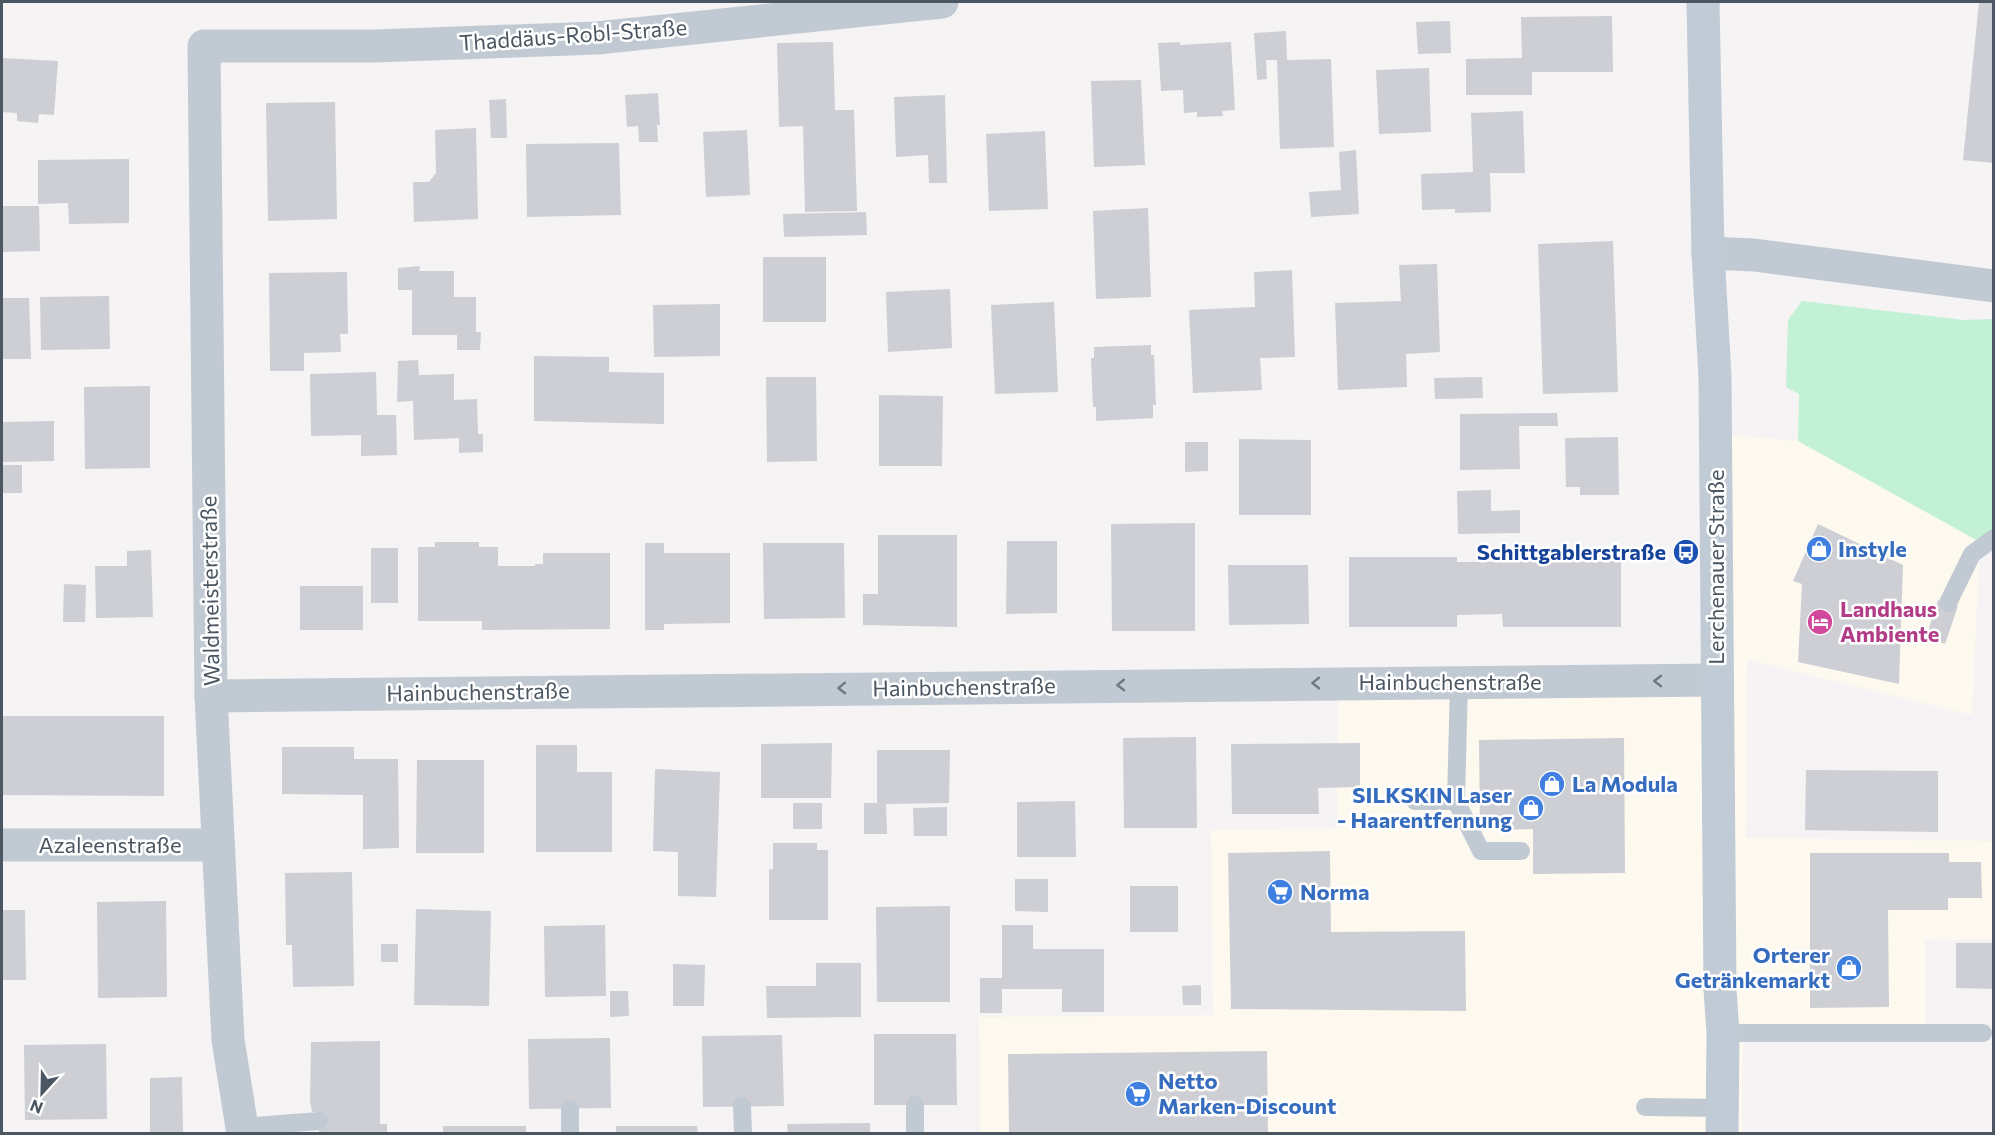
<svg xmlns="http://www.w3.org/2000/svg" width="1995" height="1135" font-family="Commissioner,sans-serif">
	<style>
		.commercial { fill: #fdf9ef }
		.green { fill: #c3f1d5 }
		.building { fill: #cdcfd5 }
		.lines { fill: none; stroke-linecap: round; stroke-linejoin: round }
		.service { stroke: #c1cad2; stroke-width: 18 }
		.minor { stroke: #c1cad2; stroke-width: 33 }
		.tertiary { stroke: #c1cad2; stroke-width: 33 }
		.secondary { stroke: #c1cbd6; stroke-width: 33 }
		.oneway { stroke: #6e7983 }
		.labels { text-anchor: middle; stroke-width: 5; stroke-linejoin: round; paint-order: stroke }
		.street-label { font-size: 22px; fill: #4a5661; stroke: #fff }
		.shop-label { font-size: 22px; font-weight: bold; fill: #366cbe; stroke: #fff; text-anchor: start }
		.transit-label { font-size: 22px; font-weight: bold; fill: #164399; stroke: #fff; text-anchor: end }
		.hotel-label { font-size: 22px; font-weight: bold; fill: #b23c85; stroke: #fff; text-anchor: start }
	</style>
	<rect width="100%" height="100%" fill="#f5f3f3"/>
	<path class="commercial" d="M 1717,434 L 1798,441 L 1980,542 L 1972,715 L 1747,659 L 1746,838 L 1993,841 L 1994,939 L 1925,940 L 1925,1039 L 1743,1036 L 1742,1133 L 980,1133 L 979,1017 L 1213,1015 L 1211,830 L 1337,828 L 1338,692 L 1717,684 Z"/>
	<path class="green" d="M 1802,301 L 1964,320 L 1993,319 L 1993,547 L 1980,542 L 1798,441 L 1799,394 L 1786,387 L 1788,320 Z"/>
	<g class="building">
		<path d="M 1979,2 L 1994,2 L 1994,163 L 1963,160 Z"/>
		<path d="M 1612,16 L 1613,72 L 1532,72 L 1532,95 L 1466,95 L 1466,59 L 1522,58 L 1521,17 Z"/>
		<path d="M 1450,21 L 1451,53 L 1418,54 L 1416,22 Z"/>
		<path d="M 1286,31 L 1287,60 L 1331,59 L 1334,147 L 1280,149 L 1277,60 L 1266,60 L 1267,79 L 1257,80 L 1254,33 Z"/>
		<path d="M 833,42 L 835,110 L 854,110 L 857,211 L 805,212 L 803,126 L 779,127 L 777,43 Z"/>
		<path d="M 1180,42 L 1180,45 L 1231,42 L 1235,110 L 1222,111 L 1223,116 L 1197,117 L 1197,112 L 1184,113 L 1183,90 L 1161,91 L 1158,43 Z"/>
		<path d="M 2,58 L 58,61 L 54,115 L 39,114 L 38,123 L 17,121 L 17,113 L 2,112 Z"/>
		<path d="M 1429,68 L 1431,132 L 1379,134 L 1376,70 Z"/>
		<path d="M 1141,80 L 1145,165 L 1094,167 L 1091,81 Z"/>
		<path d="M 658,93 L 660,125 L 657,125 L 658,142 L 639,142 L 638,126 L 627,127 L 625,95 Z"/>
		<path d="M 945,95 L 947,183 L 929,183 L 928,155 L 896,157 L 894,97 Z"/>
		<path d="M 506,99 L 507,138 L 491,138 L 489,100 Z"/>
		<path d="M 335,102 L 337,219 L 268,221 L 266,103 Z"/>
		<path d="M 1523,111 L 1525,173 L 1490,173 L 1491,212 L 1455,213 L 1455,209 L 1422,210 L 1421,174 L 1473,172 L 1471,113 Z"/>
		<path d="M 476,128 L 478,219 L 414,222 L 413,182 L 429,182 L 436,173 L 435,130 Z"/>
		<path d="M 747,130 L 750,195 L 706,197 L 703,132 Z"/>
		<path d="M 1045,131 L 1048,209 L 989,211 L 986,134 Z"/>
		<path d="M 619,143 L 621,215 L 527,217 L 526,144 Z"/>
		<path d="M 1356,150 L 1359,214 L 1311,217 L 1309,192 L 1341,190 L 1339,152 Z"/>
		<path d="M 129,159 L 129,223 L 69,224 L 68,203 L 38,204 L 38,160 Z"/>
		<path d="M 2,206 L 39,206 L 40,251 L 2,252 Z"/>
		<path d="M 1148,208 L 1151,297 L 1096,299 L 1093,211 Z"/>
		<path d="M 866,212 L 867,235 L 784,237 L 783,214 Z"/>
		<path d="M 1613,241 L 1618,392 L 1543,394 L 1538,244 Z"/>
		<rect x="763" y="257" width="63" height="65"/>
		<path d="M 1437,264 L 1440,352 L 1406,354 L 1407,387 L 1338,390 L 1335,303 L 1401,301 L 1399,265 Z"/>
		<path d="M 420,266 L 419,271 L 454,271 L 454,297 L 476,297 L 476,332 L 481,332 L 480,350 L 457,350 L 457,335 L 412,335 L 412,290 L 398,290 L 398,268 Z"/>
		<path d="M 1292,270 L 1295,357 L 1260,358 L 1262,390 L 1193,393 L 1189,310 L 1255,307 L 1254,272 Z"/>
		<path d="M 347,272 L 348,334 L 340,334 L 341,352 L 304,353 L 304,371 L 270,371 L 269,273 Z"/>
		<path d="M 950,289 L 952,348 L 888,352 L 886,292 Z"/>
		<path d="M 109,296 L 110,349 L 41,350 L 40,297 Z"/>
		<path d="M 2,298 L 29,298 L 31,359 L 2,359 Z"/>
		<path d="M 1054,302 L 1058,392 L 995,394 L 991,305 Z"/>
		<path d="M 720,304 L 720,356 L 654,357 L 653,305 Z"/>
		<path d="M 1151,345 L 1151,355 L 1154,355 L 1156,405 L 1153,405 L 1153,418 L 1096,421 L 1096,407 L 1093,407 L 1092,384 L 1091,358 L 1094,358 L 1094,347 Z"/>
		<path d="M 534,356 L 609,357 L 609,372 L 664,373 L 664,424 L 534,421 Z"/>
		<path d="M 418,360 L 419,375 L 454,374 L 454,400 L 477,399 L 478,434 L 483,434 L 483,452 L 459,453 L 459,438 L 414,440 L 413,401 L 397,402 L 398,361 Z"/>
		<path d="M 376,372 L 377,415 L 396,415 L 397,455 L 361,456 L 361,435 L 311,436 L 310,374 Z"/>
		<path d="M 766,377 L 816,377 L 817,461 L 767,462 Z"/>
		<path d="M 1482,377 L 1483,398 L 1435,399 L 1434,378 Z"/>
		<path d="M 150,386 L 150,468 L 85,469 L 84,387 Z"/>
		<path d="M 879,395 L 943,396 L 942,466 L 879,466 Z"/>
		<path d="M 1557,413 L 1558,426 L 1519,426 L 1520,469 L 1460,470 L 1460,414 Z"/>
		<path d="M 54,421 L 54,461 L 2,462 L 2,422 Z"/>
		<path d="M 1618,437 L 1619,495 L 1580,495 L 1580,487 L 1566,487 L 1565,438 Z"/>
		<path d="M 1239,439 L 1311,440 L 1311,515 L 1239,515 Z"/>
		<path d="M 1185,442 L 1208,442 L 1208,471 L 1185,472 Z"/>
		<rect x="2" y="465" width="20" height="28"/>
		<path d="M 1491,490 L 1491,511 L 1520,510 L 1520,533 L 1458,534 L 1457,491 Z"/>
		<path d="M 1195,523 L 1195,631 L 1112,631 L 1111,524 Z"/>
		<path d="M 1818,524 L 1903,565 L 1899,684 L 1798,662 L 1802,584 L 1793,581 Z"/>
		<path d="M 878,535 L 957,535 L 957,627 L 863,625 L 863,594 L 878,594 Z"/>
		<path d="M 1007,541 L 1057,541 L 1057,613 L 1006,614 Z"/>
		<path d="M 435,542 L 479,542 L 479,547 L 498,547 L 498,566 L 535,566 L 535,564 L 543,564 L 543,553 L 610,553 L 610,629 L 482,630 L 482,621 L 418,621 L 418,547 L 435,547 Z"/>
		<path d="M 645,543 L 664,543 L 664,553 L 730,553 L 730,623 L 664,624 L 664,630 L 645,630 Z"/>
		<path d="M 763,543 L 844,543 L 845,618 L 764,619 Z"/>
		<rect x="371" y="548" width="27" height="55"/>
		<path d="M 151,550 L 153,617 L 96,618 L 95,566 L 127,566 L 127,551 Z"/>
		<path d="M 1349,557 L 1457,557 L 1457,562 L 1621,561 L 1621,627 L 1503,627 L 1502,614 L 1457,615 L 1457,627 L 1349,627 Z"/>
		<path d="M 1228,565 L 1308,565 L 1309,624 L 1229,625 Z"/>
		<path d="M 64,584 L 86,585 L 85,622 L 63,622 Z"/>
		<rect x="300" y="586" width="63" height="44"/>
		<path d="M 1938,600 L 1958,606 L 1945,644 L 1926,637 Z"/>
		<path d="M 2,716 L 164,716 L 164,796 L 2,795 Z"/>
		<path d="M 1196,737 L 1197,828 L 1124,828 L 1123,738 Z"/>
		<path d="M 1624,738 L 1625,873 L 1533,874 L 1533,829 L 1480,830 L 1479,740 Z"/>
		<path d="M 832,743 L 831,798 L 761,798 L 761,744 Z"/>
		<path d="M 1360,743 L 1360,787 L 1318,788 L 1319,814 L 1232,814 L 1231,744 Z"/>
		<path d="M 536,745 L 577,745 L 577,772 L 612,772 L 612,852 L 536,852 Z"/>
		<path d="M 282,747 L 354,747 L 354,759 L 398,759 L 399,848 L 363,849 L 363,795 L 282,794 Z"/>
		<path d="M 877,750 L 950,750 L 949,803 L 886,804 L 887,834 L 864,834 L 864,803 L 877,803 Z"/>
		<path d="M 417,760 L 484,760 L 484,853 L 416,853 Z"/>
		<path d="M 655,769 L 720,772 L 716,897 L 678,896 L 678,852 L 653,851 Z"/>
		<path d="M 1806,770 L 1938,771 L 1938,832 L 1805,830 Z"/>
		<path d="M 1075,801 L 1076,857 L 1017,857 L 1017,802 Z"/>
		<rect x="793" y="803" width="29" height="26"/>
		<path d="M 947,807 L 947,836 L 914,836 L 913,808 Z"/>
		<path d="M 773,843 L 817,843 L 817,850 L 828,850 L 828,920 L 769,920 L 769,869 L 773,870 Z"/>
		<path d="M 1330,851 L 1331,932 L 1465,931 L 1466,1011 L 1231,1009 L 1228,853 Z"/>
		<path d="M 1810,853 L 1949,853 L 1949,862 L 1981,862 L 1982,898 L 1948,898 L 1948,910 L 1888,910 L 1889,1007 L 1810,1008 Z"/>
		<path d="M 352,872 L 354,986 L 293,987 L 292,945 L 286,945 L 285,873 Z"/>
		<path d="M 1015,879 L 1048,879 L 1048,912 L 1015,911 Z"/>
		<rect x="1130" y="886" width="48" height="46"/>
		<path d="M 166,901 L 167,997 L 98,998 L 97,902 Z"/>
		<path d="M 950,906 L 950,1002 L 877,1002 L 876,907 Z"/>
		<path d="M 416,909 L 491,911 L 489,1006 L 414,1005 Z"/>
		<path d="M 2,910 L 25,910 L 26,980 L 2,980 Z"/>
		<path d="M 605,925 L 606,996 L 545,997 L 544,926 Z"/>
		<path d="M 1002,925 L 1033,925 L 1033,949 L 1104,949 L 1104,1012 L 1062,1012 L 1062,989 L 1002,989 L 1002,1013 L 980,1013 L 980,978 L 1002,978 Z"/>
		<path d="M 1956,943 L 1994,943 L 1994,989 L 1956,988 Z"/>
		<rect x="381" y="944" width="17" height="18"/>
		<path d="M 816,963 L 861,963 L 861,1017 L 767,1018 L 766,986 L 816,986 Z"/>
		<path d="M 673,964 L 705,965 L 704,1006 L 673,1006 Z"/>
		<path d="M 1201,985 L 1201,1005 L 1183,1005 L 1182,986 Z"/>
		<path d="M 610,991 L 628,991 L 629,1016 L 610,1017 Z"/>
		<path d="M 874,1034 L 956,1034 L 957,1105 L 874,1105 Z"/>
		<path d="M 782,1035 L 784,1106 L 703,1107 L 702,1036 Z"/>
		<path d="M 610,1038 L 611,1108 L 529,1109 L 528,1039 Z"/>
		<path d="M 380,1041 L 380,1124 L 387,1124 L 387,1134 L 319,1134 L 319,1112 L 312,1112 L 310,1101 L 311,1042 Z"/>
		<path d="M 106,1044 L 107,1119 L 25,1120 L 24,1045 Z"/>
		<path d="M 1267,1051 L 1268,1134 L 1009,1134 L 1008,1054 Z"/>
		<path d="M 182,1077 L 183,1134 L 150,1134 L 150,1078 Z"/>
		<path d="M 870,1123 L 870,1134 L 788,1134 L 787,1124 Z"/>
		<rect x="443" y="1126" width="83" height="8"/>
		<path d="M 616,1126 L 697,1126 L 698,1134 L 616,1134 Z"/>
	</g>
	<g class="lines">
		<g class="service">
			<path d="M 1948,603 L 1972,554 L 1994,538"/>
			<path d="M 1459,682 L 1456,801 L 1481,851 L 1521,851"/>
			<path d="M 1415,801 L 1456,801"/>
			<path d="M 1723,1033 L 1983,1033"/>
			<path d="M 915,1105 L 915,1134"/>
			<path d="M 742,1106 L 743,1134"/>
			<path d="M 1645,1107 L 1721,1108"/>
			<path d="M 570,1109 L 570,1134"/>
			<path d="M 241,1127 L 319,1121"/>
		</g>
		<g class="minor">
			<path d="M 211,696 L 1717,680"/>
			<path d="M 2,845 L 218,845"/>
			<path d="M 243,1134 L 228,1040 L 211,696 L 204,46 L 375,46 L 597,38 L 942,2"/>
		</g>
		<path class="tertiary" d="M 1708,253 L 1754,255 L 1994,286"/>
		<path class="secondary" d="M 1703,2 L 1708,253 L 1715,377 L 1720,989 L 1723,1033 L 1722,1134"/>
	</g>
	<defs><path id="oneway-chevron" d="M-2-3.5L2.5 0L-2 3.5" fill="none" stroke-width="1.6" stroke-linecap="round" stroke-linejoin="round" transform="scale(1.5)"/></defs>
	<g class="oneway">
		<use href="#oneway-chevron" transform="translate(1658 681) rotate(180)"/>
		<use href="#oneway-chevron" transform="translate(1316 683) rotate(179)"/>
		<use href="#oneway-chevron" transform="translate(1121 685) rotate(179)"/>
		<use href="#oneway-chevron" transform="translate(842 688) rotate(179)"/>
	</g>
	<defs>
		<g id="shop-disc" transform="scale(1.35)"><circle r="9.5" fill="#3f7fe0" stroke="#fff"/><path d="M-5-2.5h2.3a2.7 3.5 0 0 1 5.4 0H5L5.5 6h-11ZM-1.5-2.5h3a1.5 2.3 0 0 0-3 0Z" fill="#fff"/></g>
		<g id="bus-disc" transform="scale(1.35)"><circle r="9.5" fill="#1a4fb4" stroke="#fff"/><path d="M-5-6H5V4H4V6H2V4H-2V6H-4V4H-5ZM-3.5-4V0h7V-4ZM-3.5 1.2v1.5H-2V1.2ZM2 1.2v1.5H3.5V1.2Z" fill="#fff"/></g>
		<g id="hotel-disc" transform="scale(1.35)"><circle r="9.5" fill="#d1479c" stroke="#fff"/><path d="M-6-4.5h1.5V1H6V5H4.5V3h-9V5H-6ZM-4 0a1.8 1.8 0 1 1 3.6 0ZM.5 0V-2.5h3Q6-2.5 6 0Z" fill="#fff"/></g>
		<g id="supermarket-disc" transform="scale(1.35)"><circle r="9.5" fill="#3f7fe0" stroke="#fff"/><path d="M-6-5.5h2.5l.6 2H6L4.5 2H-2.5L-4.4-4H-6ZM-1.5 3.2a1.3 1.3 0 1 0 .1 0ZM3 3.2a1.3 1.3 0 1 0 .1 0Z" fill="#fff"/></g>
	</defs>
	<g fill-rule="evenodd">
		<use href="#shop-disc" x="1819" y="549"/>
		<use href="#bus-disc" x="1686" y="552"/>
		<use href="#hotel-disc" x="1820" y="622"/>
		<use href="#shop-disc" x="1552" y="784"/>
		<use href="#shop-disc" x="1531" y="808"/>
		<use href="#supermarket-disc" x="1280" y="892"/>
		<use href="#shop-disc" x="1849" y="968"/>
		<use href="#supermarket-disc" x="1138" y="1094"/>
	</g>
	<g class="labels">
		<g class="street-label">
			<text transform="translate(573 35) rotate(-4)" y="8">Thaddäus-Robl-Straße</text>
			<text transform="translate(1716 567) rotate(-90)" y="8">Lerchenauer Straße</text>
			<text transform="translate(210 591) rotate(-91)" y="8">Waldmeisterstraße</text>
			<text x="1450" y="690">Hainbuchenstraße</text>
			<text transform="translate(964 687) rotate(-1)" y="8">Hainbuchenstraße</text>
			<text transform="translate(478 692) rotate(-1)" y="8">Hainbuchenstraße</text>
			<text x="110" y="853">Azaleenstraße</text>
		</g>
		<g class="shop-label">
			<text x="1838" y="557">Instyle</text>
			<text x="1572" y="792">La Modula</text>
			<text x="1512" y="803" text-anchor="end">SILKSKIN Laser<tspan x="1512" dy="25">- Haarentfernung</tspan></text>
			<text x="1300" y="900">Norma</text>
			<text x="1830" y="963" text-anchor="end">Orterer<tspan x="1830" dy="25">Getränkemarkt</tspan></text>
			<text x="1158" y="1089">Netto<tspan x="1158" dy="25">Marken-Discount</tspan></text>
		</g>
		<g class="transit-label">
			<text x="1666" y="560">Schittgablerstraße</text>
		</g>
		<g class="hotel-label">
			<text x="1840" y="617">Landhaus<tspan x="1840" dy="25">Ambiente</tspan></text>
		</g>
	</g>
	<rect width="1995" height="1135" fill="none" stroke="#4a5661" stroke-width="6"/>
	<g transform="translate(42 1093) rotate(202)" stroke="#ffffff" stroke-width="4.5" paint-order="stroke">
	<path d="M0-4.5L10 22L0 15L-10 22Z" fill="#4a5661"/>
	<text y="-9" font-size="16" font-weight="bold" text-anchor="middle" fill="#4a5661">N</text>
	</g>
</svg>
